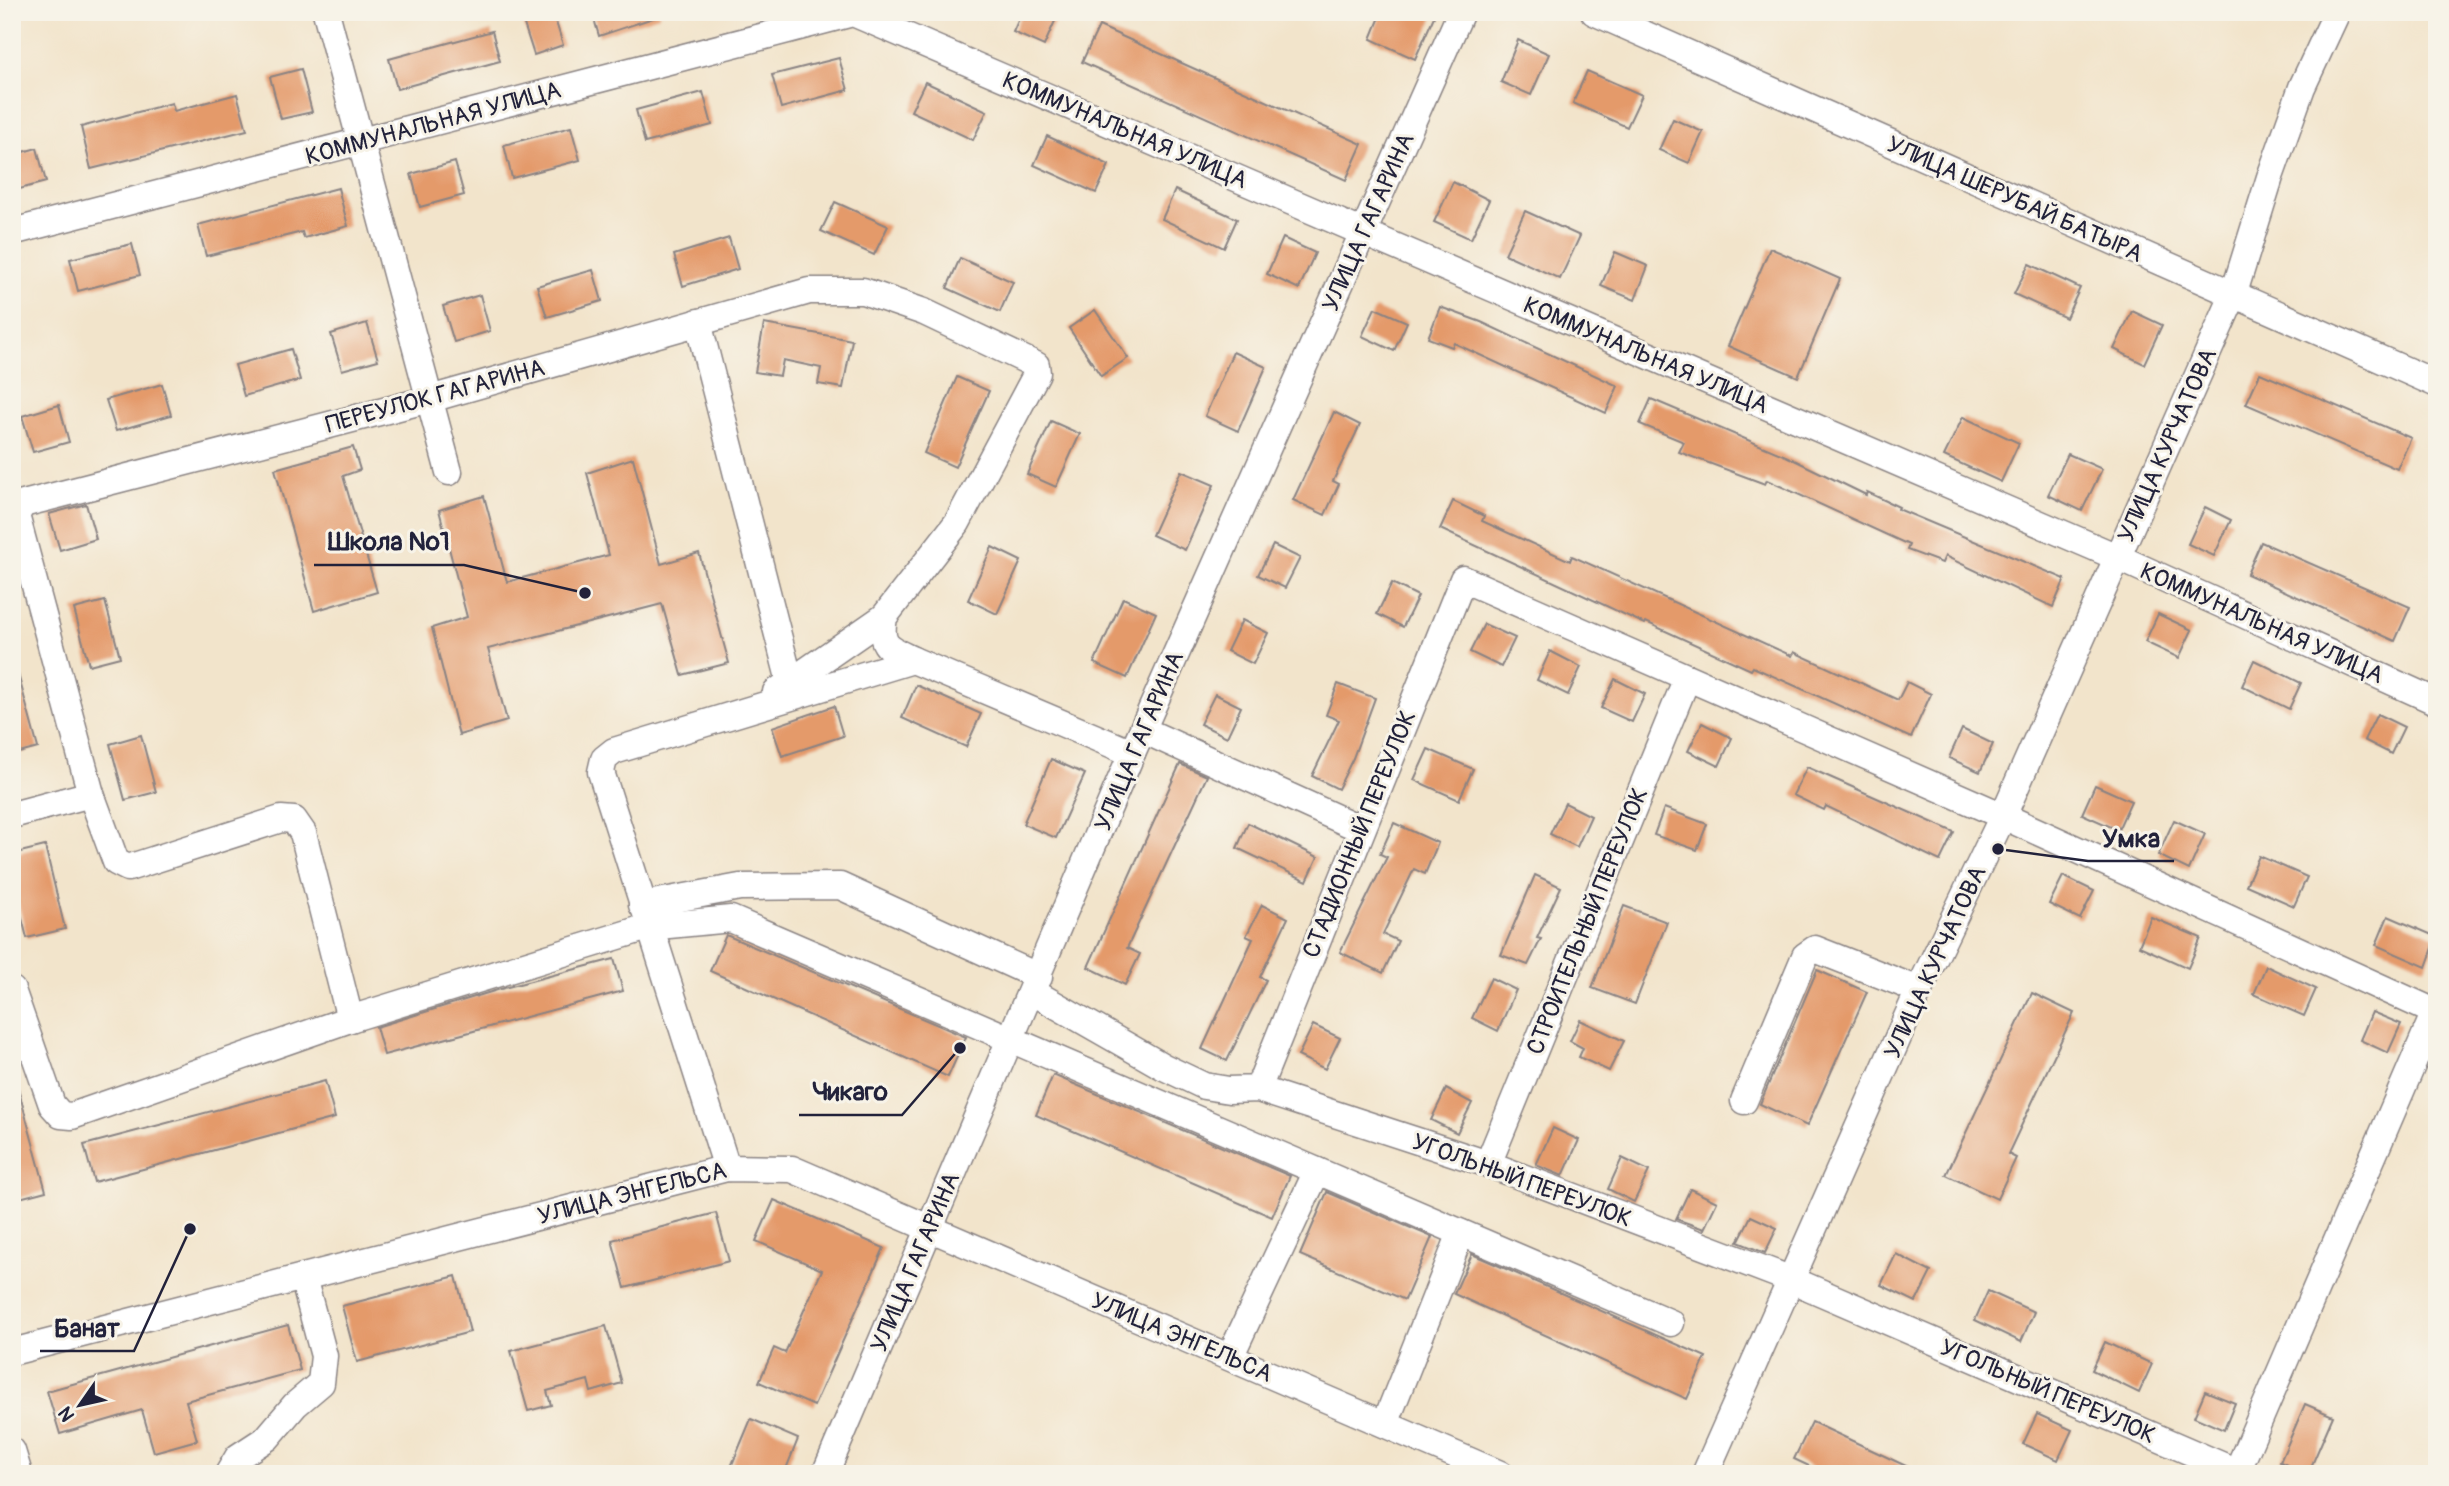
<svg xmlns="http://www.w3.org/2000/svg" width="2449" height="1486" font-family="Pangolin,sans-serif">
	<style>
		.building { fill: #e49a6a }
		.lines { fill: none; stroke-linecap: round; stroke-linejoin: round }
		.minor-casing { stroke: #8a8383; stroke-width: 29 }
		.minor { stroke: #fff; stroke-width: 26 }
		.labels { text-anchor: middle; stroke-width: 6; stroke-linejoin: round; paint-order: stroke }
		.street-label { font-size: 24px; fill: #22223b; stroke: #f7f3e8 }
		.leader { fill: none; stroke: #22223b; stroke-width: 2.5 }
		.callout-dot { fill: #22223b; stroke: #f7f3e8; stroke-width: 2.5 }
		.callout-label { font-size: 26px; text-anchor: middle; font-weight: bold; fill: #22223b; stroke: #f7f3e8; stroke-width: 6; stroke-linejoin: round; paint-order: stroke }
	</style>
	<rect width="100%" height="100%" fill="#f7f3e8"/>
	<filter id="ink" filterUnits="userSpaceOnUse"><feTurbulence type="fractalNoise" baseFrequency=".0143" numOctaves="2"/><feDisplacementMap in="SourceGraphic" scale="14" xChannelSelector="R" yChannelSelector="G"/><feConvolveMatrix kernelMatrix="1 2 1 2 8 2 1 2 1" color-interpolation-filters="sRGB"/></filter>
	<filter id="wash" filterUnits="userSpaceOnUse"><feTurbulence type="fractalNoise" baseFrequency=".00686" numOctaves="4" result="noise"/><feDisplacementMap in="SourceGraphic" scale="28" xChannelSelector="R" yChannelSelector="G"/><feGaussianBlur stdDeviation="1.57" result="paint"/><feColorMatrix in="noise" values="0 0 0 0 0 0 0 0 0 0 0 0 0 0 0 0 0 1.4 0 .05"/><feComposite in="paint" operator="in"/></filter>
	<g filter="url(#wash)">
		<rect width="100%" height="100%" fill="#f2e4cb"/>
		<g id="blocks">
			<g class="building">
				<path d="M 547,12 L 553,12 L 563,45 L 534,55 L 523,21 Z"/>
				<path d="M 592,12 L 659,12 L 659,16 L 599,36 Z"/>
				<path d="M 1022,12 L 1059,12 L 1044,46 L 1013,32 Z"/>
				<path d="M 1382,12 L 1436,12 L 1415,59 L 1371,39 Z"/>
				<path d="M 1099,26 L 1362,144 L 1346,180 L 1082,62 Z"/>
				<path d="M 492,31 L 500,61 L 397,89 L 389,59 Z"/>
				<path d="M 1518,40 L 1549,54 L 1531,95 L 1501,82 Z"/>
				<path d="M 839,58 L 848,90 L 781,108 L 772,75 Z"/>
				<path d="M 301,69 L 312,112 L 281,119 L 270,77 Z"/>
				<path d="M 1587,71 L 1642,95 L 1627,127 L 1573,103 Z"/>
				<path d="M 925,82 L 987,111 L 973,140 L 911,111 Z"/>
				<path d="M 703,92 L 712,125 L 645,143 L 636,110 Z"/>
				<path d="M 237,94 L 247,130 L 91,169 L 81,127 L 172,103 L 174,111 Z"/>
				<path d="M 1673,119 L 1703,132 L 1689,163 L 1659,150 Z"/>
				<path d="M 571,127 L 580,160 L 512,178 L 504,145 Z"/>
				<path d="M 1047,136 L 1109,165 L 1096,193 L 1034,165 Z"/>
				<path d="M 37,148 L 46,182 L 12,191 L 12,155 Z"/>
				<path d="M 455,162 L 464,195 L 420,207 L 411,174 Z"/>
				<path d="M 1453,182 L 1489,200 L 1471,239 L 1434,222 Z"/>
				<path d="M 338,188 L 348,226 L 304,238 L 302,232 L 206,256 L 198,225 Z"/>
				<path d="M 1175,190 L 1237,219 L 1224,248 L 1162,219 Z"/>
				<path d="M 835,202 L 888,226 L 874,255 L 821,231 Z"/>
				<path d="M 1525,211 L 1580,236 L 1560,279 L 1505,254 Z"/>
				<path d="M 729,238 L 738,269 L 683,286 L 674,255 Z"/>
				<path d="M 1283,238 L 1315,253 L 1299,289 L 1267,274 Z"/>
				<path d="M 132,244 L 140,275 L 78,291 L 70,259 Z"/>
				<path d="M 1770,248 L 1840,279 L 1798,377 L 1728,346 Z"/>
				<path d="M 1615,252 L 1648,266 L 1635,300 L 1601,286 Z"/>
				<path d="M 960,258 L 1013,282 L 1000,312 L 947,288 Z"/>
				<path d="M 2029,264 L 2080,288 L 2066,318 L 2014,294 Z"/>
				<path d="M 593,270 L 602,301 L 547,317 L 537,286 Z"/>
				<path d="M 480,295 L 490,331 L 454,342 L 443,306 Z"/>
				<path d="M 1440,307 L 1481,322 L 1618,386 L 1606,413 L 1454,343 L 1452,347 L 1428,338 Z"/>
				<path d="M 1375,308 L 1407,322 L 1394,351 L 1362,336 Z"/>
				<path d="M 1095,310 L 1128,358 L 1101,376 L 1069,328 Z"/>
				<path d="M 2132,311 L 2162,325 L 2144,364 L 2114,349 Z"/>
				<path d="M 367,323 L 378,360 L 342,370 L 331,334 Z"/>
				<path d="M 764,324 L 852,340 L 843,388 L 818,384 L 821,368 L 783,360 L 780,376 L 755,372 Z"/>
				<path d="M 291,349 L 300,380 L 244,396 L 235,365 Z"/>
				<path d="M 1233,352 L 1266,367 L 1238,431 L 1205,416 Z"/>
				<path d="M 2260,373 L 2411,438 L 2397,469 L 2246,404 Z"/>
				<path d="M 957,377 L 989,391 L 955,467 L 924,453 Z"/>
				<path d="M 162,384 L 171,415 L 116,431 L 106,400 Z"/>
				<path d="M 1651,399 L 1788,457 L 1866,495 L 1867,492 L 1899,507 L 1898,509 L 2065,579 L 2053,607 L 1945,556 L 1942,563 L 1907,550 L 1909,545 L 1767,480 L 1765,484 L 1679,452 L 1684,442 L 1640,424 Z"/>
				<path d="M 59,405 L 69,442 L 33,452 L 22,416 Z"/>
				<path d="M 1334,412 L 1360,425 L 1333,481 L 1339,484 L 1325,515 L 1293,500 Z"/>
				<path d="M 1963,417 L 2019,443 L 2001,482 L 1944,456 Z"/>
				<path d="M 1051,421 L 1080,434 L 1056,487 L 1027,474 Z"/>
				<path d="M 353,447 L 360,470 L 343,476 L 377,592 L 314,611 L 275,469 Z"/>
				<path d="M 2068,454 L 2102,469 L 2082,511 L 2048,495 Z"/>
				<path d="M 633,458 L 661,564 L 699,553 L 729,663 L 682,675 L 662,604 L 488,649 L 507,721 L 459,735 L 432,628 L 467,617 L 439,510 L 484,496 L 507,582 L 609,555 L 587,473 Z"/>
				<path d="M 1181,471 L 1214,485 L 1185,550 L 1152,535 Z"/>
				<path d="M 1453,501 L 1484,516 L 1482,521 L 1570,561 L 1572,556 L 1792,656 L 1794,652 L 1898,700 L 1907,682 L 1931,694 L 1911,738 L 1753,667 L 1751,670 L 1646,622 L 1645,624 L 1440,529 Z"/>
				<path d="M 86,504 L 96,539 L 60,550 L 49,514 Z"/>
				<path d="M 2205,507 L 2231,520 L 2214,556 L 2188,544 Z"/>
				<path d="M 2261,542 L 2410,607 L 2395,641 L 2247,574 Z"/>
				<path d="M 1273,545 L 1300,558 L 1285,588 L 1258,575 Z"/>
				<path d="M 992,547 L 1021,561 L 997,614 L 968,600 Z"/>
				<path d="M 1392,583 L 1418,596 L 1403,627 L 1377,614 Z"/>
				<path d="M 1123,598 L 1156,613 L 1127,678 L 1094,663 Z"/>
				<path d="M 105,601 L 120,657 L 89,665 L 74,609 Z"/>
				<path d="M 2158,614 L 2192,630 L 2179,658 L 2145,642 Z"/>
				<path d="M 1242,620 L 1268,633 L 1253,664 L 1227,651 Z"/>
				<path d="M 1484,624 L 1515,638 L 1501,667 L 1470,652 Z"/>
				<path d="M 1550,651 L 1581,667 L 1568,695 L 1537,680 Z"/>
				<path d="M 2254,660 L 2301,683 L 2289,709 L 2242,686 Z"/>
				<path d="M 18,674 L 38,748 L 12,755 L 12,675 Z"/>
				<path d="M 1615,679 L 1645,694 L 1632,722 L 1601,708 Z"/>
				<path d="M 1338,684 L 1375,698 L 1353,758 L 1338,789 L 1312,776 L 1339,720 L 1326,715 Z"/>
				<path d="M 916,685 L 981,714 L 966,747 L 902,718 Z"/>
				<path d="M 1215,694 L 1241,707 L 1227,737 L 1200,724 Z"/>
				<path d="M 834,706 L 843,736 L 782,756 L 772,727 Z"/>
				<path d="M 2377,714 L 2404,727 L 2391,754 L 2364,740 Z"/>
				<path d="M 1702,723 L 1732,738 L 1719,766 L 1688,751 Z"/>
				<path d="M 1962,729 L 1993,744 L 1980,772 L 1949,758 Z"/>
				<path d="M 141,735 L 156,792 L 125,800 L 110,744 Z"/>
				<path d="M 1428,749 L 1473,769 L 1459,800 L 1414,780 Z"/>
				<path d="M 1051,759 L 1085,774 L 1056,838 L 1023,824 Z"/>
				<path d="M 1180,764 L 1207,776 L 1127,948 L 1140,954 L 1125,985 L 1088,967 Z"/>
				<path d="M 1807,767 L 1954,832 L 1940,861 L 1826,806 L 1824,810 L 1793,795 Z"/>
				<path d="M 2095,785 L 2131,801 L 2118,830 L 2082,814 Z"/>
				<path d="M 1565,803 L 1591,816 L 1577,847 L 1550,834 Z"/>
				<path d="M 1664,808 L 1707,824 L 1697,850 L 1654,835 Z"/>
				<path d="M 2174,820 L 2205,834 L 2189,870 L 2158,855 Z"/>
				<path d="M 1248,823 L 1318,857 L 1307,881 L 1237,848 Z"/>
				<path d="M 1394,823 L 1438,843 L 1425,874 L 1414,869 L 1383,934 L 1398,941 L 1383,973 L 1340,952 L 1387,857 L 1380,854 Z"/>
				<path d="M 45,846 L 65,929 L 27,938 L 16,895 L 12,895 L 12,854 Z"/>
				<path d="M 2259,856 L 2307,877 L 2294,906 L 2246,885 Z"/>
				<path d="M 1535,875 L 1561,887 L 1537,938 L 1541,939 L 1528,965 L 1501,955 Z"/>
				<path d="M 2063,876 L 2094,891 L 2080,919 L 2049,904 Z"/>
				<path d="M 1262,905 L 1288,918 L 1260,977 L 1266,980 L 1227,1061 L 1202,1049 L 1253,939 L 1246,936 Z"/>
				<path d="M 1624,906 L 1667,922 L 1635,1004 L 1592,988 Z"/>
				<path d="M 2388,916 L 2437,937 L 2426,967 L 2376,945 Z"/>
				<path d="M 2151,917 L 2201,938 L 2188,968 L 2139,946 Z"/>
				<path d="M 726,935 L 966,1037 L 948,1077 L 710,971 Z"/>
				<path d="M 614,959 L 623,991 L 384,1055 L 376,1027 L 504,988 Z"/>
				<path d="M 2266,966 L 2316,989 L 2304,1016 L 2254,994 Z"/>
				<path d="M 1817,970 L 1867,992 L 1807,1126 L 1760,1104 Z"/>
				<path d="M 1491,978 L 1516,990 L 1498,1031 L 1472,1018 Z"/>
				<path d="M 2032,993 L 2074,1013 L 2008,1154 L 2016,1158 L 1997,1199 L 1946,1175 Z"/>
				<path d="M 2372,1012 L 2401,1024 L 2388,1053 L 2360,1040 Z"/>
				<path d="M 1580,1020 L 1624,1041 L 1609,1071 L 1579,1057 L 1583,1048 L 1570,1041 Z"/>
				<path d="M 1313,1025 L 1340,1038 L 1325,1069 L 1298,1056 Z"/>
				<path d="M 1053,1075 L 1290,1176 L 1272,1217 L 1036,1115 Z"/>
				<path d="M 325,1081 L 335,1118 L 94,1182 L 84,1145 Z"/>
				<path d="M 18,1088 L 46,1191 L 12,1200 L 12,1089 Z"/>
				<path d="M 1446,1089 L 1472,1103 L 1457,1133 L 1431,1120 Z"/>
				<path d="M 1553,1128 L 1579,1140 L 1563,1176 L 1536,1165 Z"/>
				<path d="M 1622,1158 L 1649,1171 L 1634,1202 L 1608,1189 Z"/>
				<path d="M 1690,1189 L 1717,1202 L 1704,1229 L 1676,1219 Z"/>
				<path d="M 1327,1192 L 1432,1237 L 1405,1300 L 1300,1255 Z"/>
				<path d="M 774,1200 L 884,1248 L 814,1406 L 759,1382 L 774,1348 L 785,1353 L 822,1270 L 756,1241 Z"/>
				<path d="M 716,1213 L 729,1261 L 625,1288 L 612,1240 Z"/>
				<path d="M 1751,1216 L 1777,1228 L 1765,1253 L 1738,1242 Z"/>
				<path d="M 1472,1254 L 1706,1357 L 1687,1399 L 1454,1294 Z"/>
				<path d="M 1896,1254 L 1931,1272 L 1916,1302 L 1881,1285 Z"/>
				<path d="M 456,1276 L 470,1332 L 357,1362 L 342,1306 Z"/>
				<path d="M 1988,1291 L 2034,1312 L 2021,1342 L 1975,1320 Z"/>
				<path d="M 288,1325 L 300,1370 L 186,1401 L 197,1440 L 154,1452 L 142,1410 L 60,1434 L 47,1391 Z"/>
				<path d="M 606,1326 L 622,1383 L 591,1392 L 588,1380 L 547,1391 L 551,1405 L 528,1411 L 511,1351 Z"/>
				<path d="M 2105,1342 L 2152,1364 L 2139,1393 L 2092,1370 Z"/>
				<path d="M 2205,1391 L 2235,1403 L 2224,1430 L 2194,1417 Z"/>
				<path d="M 2305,1404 L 2333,1416 L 2308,1474 L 2280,1462 Z"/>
				<path d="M 2037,1414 L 2072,1430 L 2058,1460 L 2023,1444 Z"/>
				<path d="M 751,1419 L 798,1439 L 784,1474 L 728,1474 Z"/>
				<path d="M 1812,1422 L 1923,1474 L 1826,1474 L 1794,1459 Z"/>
			</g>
		</g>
	</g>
	<g filter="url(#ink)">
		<use href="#blocks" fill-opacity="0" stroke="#8a8383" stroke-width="2"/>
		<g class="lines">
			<g class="minor-casing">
				<g id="minor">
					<path d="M 326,12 L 449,472"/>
					<path d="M 1594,12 L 2437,384"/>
					<path d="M 12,232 L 853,13 L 2117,557 L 2437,702"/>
					<path d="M 698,322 L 790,682"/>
					<path d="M 776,692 L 884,617"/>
					<path d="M 1143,730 L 1361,829"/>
					<path d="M 91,794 L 116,862 L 128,868 L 281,819 L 294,820 L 303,833 L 350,1019"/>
					<path d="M 12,815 L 91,794 L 16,515 L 23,504 L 430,399 L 809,291 L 863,291 L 924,312 L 1036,365 L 1037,373 L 957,523 L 884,617 C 879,647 888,648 913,660"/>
					<path d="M 642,905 L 740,887 L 840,886 L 1039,977"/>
					<path d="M 12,990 L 52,1105 L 61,1115 L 72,1116 L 350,1019 L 648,927 L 731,919 L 1671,1323"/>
					<path d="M 1033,992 L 1164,1067 L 1204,1086 L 1229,1090 L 1258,1089 L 1488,1164 L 1792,1280 L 2237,1472 L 2435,1012 L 2003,816 L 1463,579 L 1258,1089"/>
					<path d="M 1744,1101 L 1805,956 L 1815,949 L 1919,990"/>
					<path d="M 1488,1164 L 1687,678"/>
					<path d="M 727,1168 L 601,772 L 604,759 L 614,751 L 913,660 L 1132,753"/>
					<path d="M 12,1352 L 727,1168 L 792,1169 L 1500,1474"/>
					<path d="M 1230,1357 L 1317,1171"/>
					<path d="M 1385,1424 L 1461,1233"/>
					<path d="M 12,1451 L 19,1474"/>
					<path d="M 228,1474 L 238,1457 L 267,1438 L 295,1405 L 321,1383 L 324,1356 L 303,1277"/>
					<path d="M 825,1474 L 1132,753 L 1461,12"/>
					<path d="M 1705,1474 L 1919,990 L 2003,816 L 2233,296 L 2270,177 L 2302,87 L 2337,12"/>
				</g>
			</g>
			<use href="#minor" class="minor"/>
		</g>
	</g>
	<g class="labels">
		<g class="street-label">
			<text transform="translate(433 123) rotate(-15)" y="8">КОММУНАЛЬНАЯ УЛИЦА</text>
			<text transform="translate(1125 130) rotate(23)" y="8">КОММУНАЛЬНАЯ УЛИЦА</text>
			<text transform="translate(2015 199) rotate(24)" y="8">УЛИЦА ШЕРУБАЙ БАТЫРА</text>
			<text transform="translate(1368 222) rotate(-66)" y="8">УЛИЦА ГАГАРИНА</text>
			<text transform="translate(1646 355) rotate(23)" y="8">КОММУНАЛЬНАЯ УЛИЦА</text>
			<text transform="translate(435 396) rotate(-15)" y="8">ПЕРЕУЛОК ГАГАРИНА</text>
			<text transform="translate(2167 445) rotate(-66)" y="8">УЛИЦА КУРЧАТОВА</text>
			<text transform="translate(2262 623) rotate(24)" y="8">КОММУНАЛЬНАЯ УЛИЦА</text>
			<text transform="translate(1139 741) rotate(-67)" y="8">УЛИЦА ГАГАРИНА</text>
			<text transform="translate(1359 834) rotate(-68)" y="8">СТАДИОННЫЙ ПЕРЕУЛОК</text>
			<text transform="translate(1587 921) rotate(-68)" y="8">СТРОИТЕЛЬНЫЙ ПЕРЕУЛОК</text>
			<text transform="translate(1935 962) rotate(-65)" y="8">УЛИЦА КУРЧАТОВА</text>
			<text transform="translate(1522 1180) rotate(20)" y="8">УГОЛЬНЫЙ ПЕРЕУЛОК</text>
			<text transform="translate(632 1193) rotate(-14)" y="8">УЛИЦА ЭНГЕЛЬСА</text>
			<text transform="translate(915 1262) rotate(-67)" y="8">УЛИЦА ГАГАРИНА</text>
			<text transform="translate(1182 1337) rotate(23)" y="8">УЛИЦА ЭНГЕЛЬСА</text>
			<text transform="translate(2048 1391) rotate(23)" y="8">УГОЛЬНЫЙ ПЕРЕУЛОК</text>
		</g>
	</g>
	<path class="leader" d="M585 593L464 565H314M1998 849L2088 861H2174M960 1048L902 1115H799M190 1229L134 1351H40"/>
	<g class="callout-dot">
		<circle cx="585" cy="593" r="7"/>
		<circle cx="1998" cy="849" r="7"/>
		<circle cx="960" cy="1048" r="7"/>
		<circle cx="190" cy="1229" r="7"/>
	</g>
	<g class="callout-label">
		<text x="389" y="550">Школа №1</text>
		<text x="2131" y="847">Умка</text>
		<text x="850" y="1100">Чикаго</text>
		<text x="87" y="1337">Банат</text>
	</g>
	<rect width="2449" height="1486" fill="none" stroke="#f7f3e8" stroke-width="42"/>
	<g transform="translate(80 1405) rotate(236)" stroke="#f7f3e8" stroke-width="5" paint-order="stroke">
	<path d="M0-5L12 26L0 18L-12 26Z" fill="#22223b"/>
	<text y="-10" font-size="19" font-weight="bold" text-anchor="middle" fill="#22223b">N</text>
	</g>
</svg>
